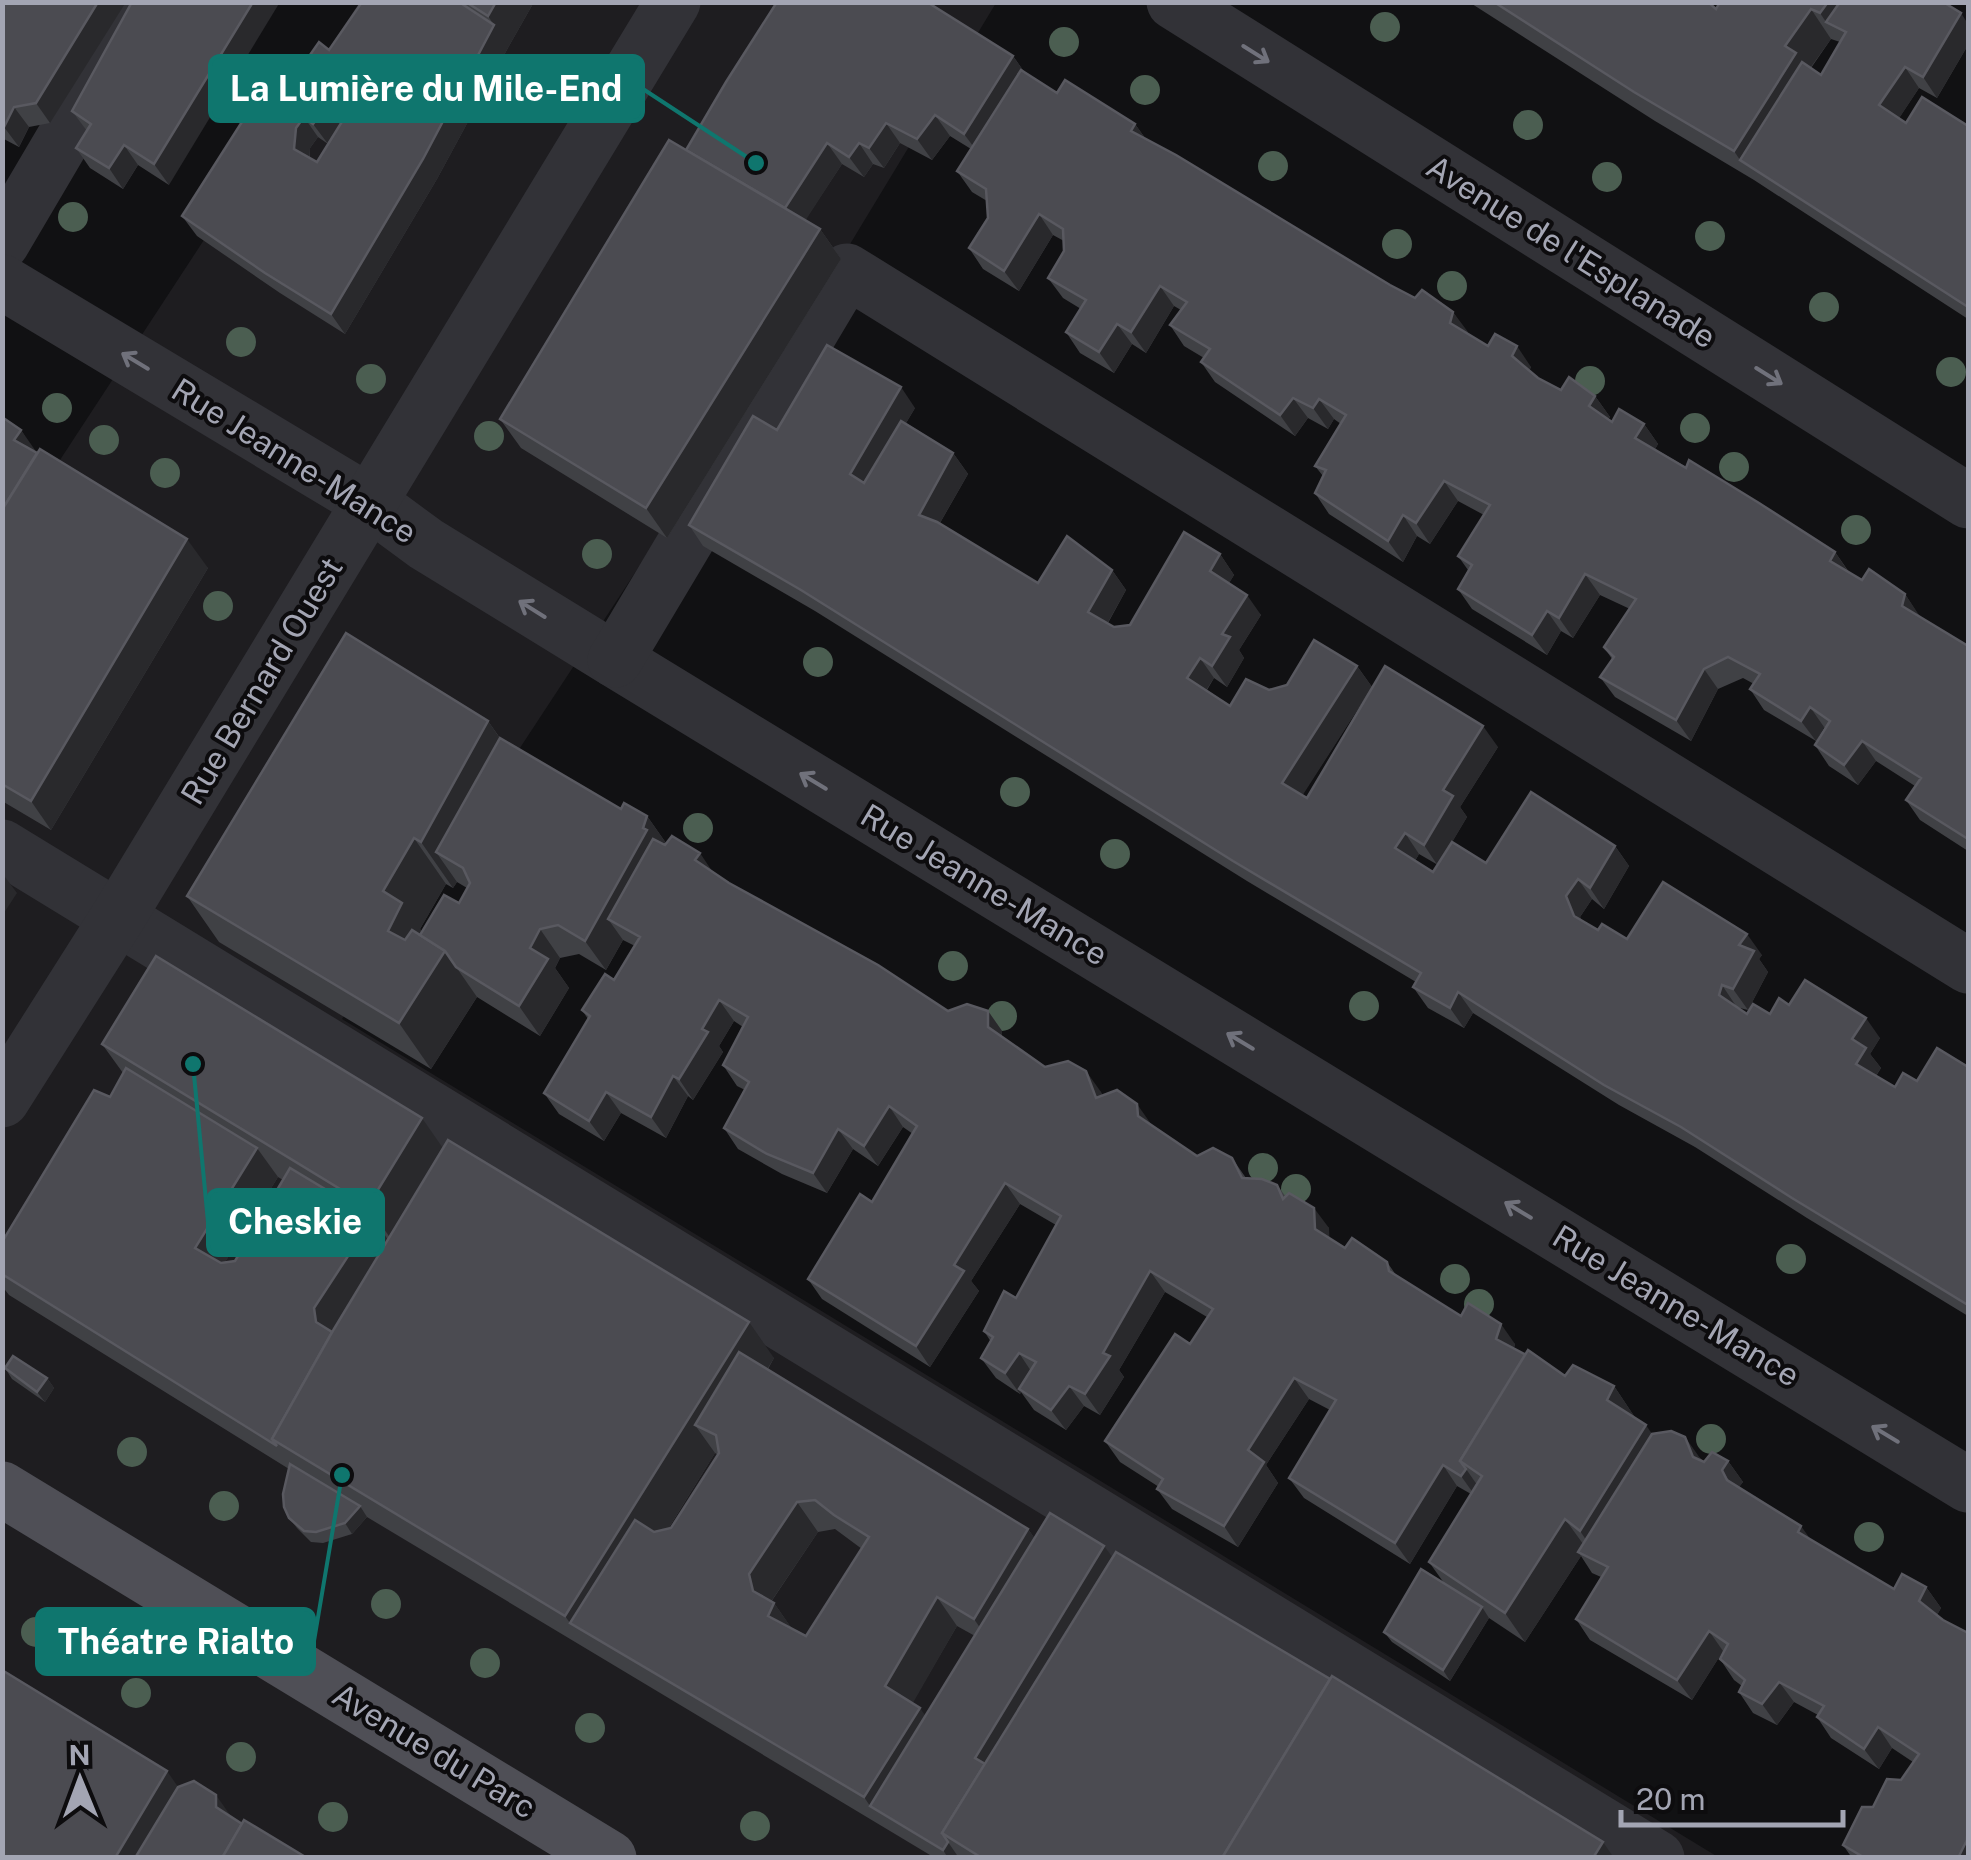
<svg xmlns="http://www.w3.org/2000/svg" width="1971" height="1860" font-family="'Public Sans',sans-serif">
	<style>
		.built { fill: #1e1d20 }
		.lines { fill: none; stroke-linecap: round; stroke-linejoin: round }
		.minor { stroke: #323237; stroke-width: 55 }
		.major { stroke: #4f4f56; stroke-width: 55 }
		.tree { fill: #4b5e51 }
		.wall { fill: #404145; fill-rule: evenodd }
		.shaded-wall { fill: #29292c }
		.building { fill: #4b4b51; stroke: #595960; stroke-width: 2.5; fill-rule: evenodd }
		.oneway { stroke: #70717b }
		.labels { text-anchor: middle; stroke-width: 8; stroke-linejoin: round; paint-order: stroke }
		.street-label { font-size: 32px; fill: #a3a5b3; stroke: #0d0c0e }
		.leader { fill: none; stroke: #0f766e; stroke-width: 4 }
		.callout-dot { fill: #0f766e; stroke: #0d0c0e; stroke-width: 4 }
		.callout { fill: #0f766e; stroke: #0f766e; stroke-width: 4 }
		.callout-label { font-size: 35px; text-anchor: middle; font-weight: bold; fill: #fff }
	</style>
	<rect width="100%" height="100%" fill="#111113"/>
	<path class="built" d="M 359,3 L 996,3 L 841,259 L 342,1019 L 1718,1857 L 3,1858 L 3,547 Z"/>
	<g class="lines">
		<g class="minor">
			<path d="M 1174,2 L 1968,501"/>
			<path d="M 2,243 L 144,2"/>
			<path d="M 2,282 L 369,502 L 426,544 L 615,660 L 1968,1485"/>
			<path d="M 615,660 L 847,271 L 1968,966"/>
			<path d="M 2,847 L 1657,1858"/>
			<path d="M 2,1100 L 118,917 L 673,2"/>
		</g>
		<path class="major" d="M 2,1489 L 609,1858"/>
	</g>
	<g class="tree">
		<circle cx="1385" cy="27" r="15"/>
		<circle cx="1064" cy="42" r="15"/>
		<circle cx="1145" cy="90" r="15"/>
		<circle cx="1528" cy="125" r="15"/>
		<circle cx="1273" cy="166" r="15"/>
		<circle cx="1607" cy="177" r="15"/>
		<circle cx="73" cy="217" r="15"/>
		<circle cx="1710" cy="236" r="15"/>
		<circle cx="1397" cy="244" r="15"/>
		<circle cx="1452" cy="286" r="15"/>
		<circle cx="1824" cy="307" r="15"/>
		<circle cx="241" cy="342" r="15"/>
		<circle cx="1951" cy="372" r="15"/>
		<circle cx="371" cy="379" r="15"/>
		<circle cx="1590" cy="381" r="15"/>
		<circle cx="57" cy="408" r="15"/>
		<circle cx="1695" cy="428" r="15"/>
		<circle cx="489" cy="436" r="15"/>
		<circle cx="104" cy="440" r="15"/>
		<circle cx="1734" cy="467" r="15"/>
		<circle cx="165" cy="473" r="15"/>
		<circle cx="1856" cy="530" r="15"/>
		<circle cx="597" cy="554" r="15"/>
		<circle cx="218" cy="606" r="15"/>
		<circle cx="818" cy="662" r="15"/>
		<circle cx="1015" cy="792" r="15"/>
		<circle cx="698" cy="828" r="15"/>
		<circle cx="1115" cy="854" r="15"/>
		<circle cx="953" cy="966" r="15"/>
		<circle cx="1364" cy="1006" r="15"/>
		<circle cx="1002" cy="1016" r="15"/>
		<circle cx="1263" cy="1168" r="15"/>
		<circle cx="1296" cy="1189" r="15"/>
		<circle cx="1791" cy="1259" r="15"/>
		<circle cx="1455" cy="1279" r="15"/>
		<circle cx="1479" cy="1304" r="15"/>
		<circle cx="1711" cy="1439" r="15"/>
		<circle cx="132" cy="1452" r="15"/>
		<circle cx="224" cy="1506" r="15"/>
		<circle cx="1869" cy="1537" r="15"/>
		<circle cx="386" cy="1604" r="15"/>
		<circle cx="36" cy="1632" r="15"/>
		<circle cx="485" cy="1663" r="15"/>
		<circle cx="136" cy="1693" r="15"/>
		<circle cx="590" cy="1728" r="15"/>
		<circle cx="241" cy="1757" r="15"/>
		<circle cx="333" cy="1817" r="15"/>
		<circle cx="755" cy="1826" r="15"/>
	</g>
	<g class="wall">
		<path d="M 2,2 L 50,123 L 29,127 L 19,147 L 2,138 Z"/>
		<path d="M 132,2 L 169,185 L 138,165 L 123,189 L 90,168 L 76,148 L 87,131 L 72,111 Z"/>
		<path d="M 362,2 L 534,2 L 509,46 L 437,179 L 345,334 L 280,293 L 197,236 L 182,216 L 294,78 L 329,50 ZM 318,137 L 328,144 L 317,162 L 310,158 L 310,148 Z"/>
		<path d="M 1469,2 L 1714,2 L 1712,6 L 1716,9 L 1720,2 L 1968,24 L 1968,45 L 1937,98 L 1919,88 L 1899,118 L 1906,123 L 1968,126 L 1968,319 L 1754,180 L 1655,121 ZM 1831,39 L 1840,42 L 1821,75 L 1811,68 Z"/>
		<path d="M 1013,56 L 1025,73 L 1057,93 L 1135,124 L 1145,138 L 1390,285 L 1415,298 L 1453,312 L 1467,333 L 1488,346 L 1531,367 L 1529,371 L 1538,378 L 1561,390 L 1595,396 L 1610,417 L 1608,419 L 1612,422 L 1644,424 L 1658,444 L 1655,449 L 1835,552 L 1849,572 L 1862,580 L 1905,594 L 1919,616 L 1968,646 L 1968,851 L 1920,820 L 1906,800 L 1915,786 L 1876,761 L 1858,785 L 1829,766 L 1815,745 L 1825,728 L 1824,727 L 1816,741 L 1764,710 L 1750,689 L 1754,684 L 1743,678 L 1718,689 L 1691,741 L 1615,697 L 1600,677 L 1612,659 L 1604,647 L 1630,609 L 1600,595 L 1573,638 L 1561,631 L 1547,655 L 1472,609 L 1458,589 L 1468,570 L 1458,556 L 1484,515 L 1458,501 L 1430,544 L 1417,536 L 1403,562 L 1329,514 L 1315,493 L 1323,476 L 1315,466 L 1341,424 L 1334,419 L 1328,429 L 1308,418 L 1295,436 L 1215,382 L 1201,362 L 1204,358 L 1184,346 L 1170,325 L 1181,310 L 1174,306 L 1146,353 L 1132,344 L 1114,373 L 1080,353 L 1066,332 L 1081,309 L 1063,298 L 1048,278 L 1064,251 L 1064,241 L 1053,235 L 1019,291 L 983,269 L 969,248 L 988,218 L 987,201 L 972,192 L 957,171 L 971,149 L 950,136 L 932,160 L 900,143 L 884,168 L 873,164 L 864,177 L 842,164 L 805,220 L 820,229 L 841,259 L 667,538 L 521,448 L 500,419 L 686,150 Z"/>
		<path d="M 915,408 L 906,423 L 953,453 L 968,474 L 940,523 L 1038,583 L 1112,570 L 1126,590 L 1108,623 L 1114,627 L 1130,625 L 1220,554 L 1234,575 L 1229,583 L 1261,615 L 1239,650 L 1244,658 L 1227,687 L 1214,678 L 1207,690 L 1230,706 L 1269,690 L 1357,666 L 1372,687 L 1302,795 L 1307,798 L 1498,747 L 1460,807 L 1467,817 L 1452,842 L 1486,863 L 1615,846 L 1629,866 L 1604,909 L 1592,899 L 1580,917 L 1582,921 L 1598,930 L 1627,939 L 1762,955 L 1759,959 L 1768,972 L 1748,1010 L 1736,1007 L 1747,1014 L 1770,1014 L 1789,1005 L 1880,1038 L 1870,1054 L 1881,1068 L 1876,1076 L 1895,1087 L 1968,1067 L 1968,1316 L 1807,1218 L 1695,1147 L 1619,1105 L 1473,1013 L 1464,1028 L 1428,1008 L 1413,987 L 1416,982 L 1247,881 L 815,611 L 703,546 L 689,525 L 777,430 ZM 1419,854 L 1438,865 L 1433,872 L 1415,861 Z"/>
		<path d="M 2,417 L 21,430 L 34,451 L 208,568 L 51,830 L 2,801 Z"/>
		<path d="M 488,721 L 500,738 L 621,809 L 647,816 L 666,843 L 729,883 L 948,1011 L 988,1011 L 1002,1031 L 1002,1037 L 1045,1067 L 1101,1092 L 1102,1096 L 1151,1125 L 1197,1156 L 1232,1158 L 1246,1178 L 1277,1185 L 1286,1197 L 1329,1228 L 1329,1238 L 1345,1248 L 1387,1262 L 1396,1275 L 1461,1316 L 1515,1344 L 1514,1348 L 1565,1376 L 1614,1386 L 1634,1416 L 1633,1417 L 1652,1434 L 1700,1458 L 1704,1462 L 1728,1461 L 1743,1482 L 1739,1487 L 1811,1540 L 1894,1589 L 1926,1587 L 1941,1608 L 1937,1615 L 1968,1858 L 1852,1858 L 1843,1845 L 1873,1807 L 1901,1780 L 1913,1762 L 1892,1748 L 1879,1769 L 1831,1738 L 1817,1717 L 1818,1715 L 1794,1702 L 1777,1725 L 1753,1713 L 1739,1692 L 1742,1686 L 1734,1680 L 1720,1659 L 1723,1651 L 1692,1700 L 1590,1640 L 1576,1619 L 1601,1577 L 1592,1573 L 1581,1556 L 1525,1642 L 1489,1618 L 1450,1681 L 1392,1642 L 1384,1632 L 1444,1583 L 1429,1562 L 1471,1494 L 1457,1486 L 1410,1564 L 1304,1498 L 1289,1478 L 1330,1410 L 1309,1399 L 1266,1465 L 1278,1483 L 1238,1547 L 1172,1509 L 1157,1489 L 1159,1487 L 1120,1462 L 1105,1441 L 1190,1344 L 1207,1317 L 1165,1292 L 1119,1370 L 1124,1377 L 1100,1415 L 1084,1406 L 1066,1430 L 1034,1410 L 1021,1392 L 1020,1394 L 996,1378 L 981,1358 L 991,1342 L 984,1331 L 1016,1298 L 1056,1225 L 1020,1204 L 971,1281 L 979,1291 L 930,1367 L 822,1299 L 808,1279 L 872,1202 L 913,1134 L 903,1127 L 878,1166 L 853,1149 L 827,1193 L 782,1174 L 738,1149 L 724,1128 L 745,1090 L 737,1086 L 723,1065 L 743,1027 L 734,1021 L 719,1046 L 723,1052 L 693,1100 L 688,1096 L 666,1138 L 621,1113 L 604,1141 L 559,1114 L 544,1093 L 588,1019 L 582,1010 L 614,980 L 635,946 L 623,940 L 606,970 L 579,954 L 560,958 L 555,968 L 569,988 L 540,1036 L 477,997 L 431,1069 L 219,942 L 187,896 ZM 457,882 L 467,888 L 459,903 L 422,932 L 420,929 L 446,884 L 453,888 Z"/>
		<path d="M 102,1044 L 443,1148 L 774,1358 L 768,1369 L 1028,1529 L 1035,1539 L 1112,1557 L 1614,1858 L 935,1858 L 367,1517 L 352,1534 L 323,1543 L 311,1542 L 297,1528 L 289,1518 L 289,1469 L 9,1295 L 2,1286 L 2,1242 L 110,1097 L 123,1073 ZM 278,1177 L 283,1180 L 235,1261 L 225,1262 ZM 715,1453 L 718,1455 L 671,1528 L 668,1529 ZM 835,1529 L 862,1549 L 806,1636 L 792,1629 L 774,1603 L 771,1602 L 818,1532 ZM 957,1626 L 975,1636 L 925,1716 L 912,1703 Z"/>
		<path d="M 5,1368 L 47,1378 L 54,1388 L 45,1402 L 12,1379 Z"/>
	</g>
	<g class="shaded-wall">
		<path d="M 98,2 L 126,2 L 50,123 L 36,103 Z"/>
		<path d="M 253,2 L 280,2 L 169,185 L 154,164 Z"/>
		<path d="M 496,2 L 534,2 L 509,46 L 437,179 L 345,334 L 331,314 L 494,25 L 488,16 Z"/>
		<path d="M 1828,2 L 1868,2 L 1826,22 L 1820,13 Z"/>
		<path d="M 1811,9 L 1831,39 L 1808,71 L 1740,160 L 1734,151 L 1785,46 Z"/>
		<path d="M 1961,13 L 1968,24 L 1968,45 L 1937,98 L 1923,77 Z"/>
		<path d="M 1013,56 L 1027,76 L 979,154 L 964,134 Z"/>
		<path d="M 1905,67 L 1919,88 L 1894,126 L 1879,105 Z"/>
		<path d="M 330,101 L 344,121 L 328,144 L 313,124 Z"/>
		<path d="M 14,107 L 29,127 L 19,147 L 4,127 Z"/>
		<path d="M 935,115 L 950,136 L 932,160 L 917,139 Z"/>
		<path d="M 304,117 L 318,137 L 310,148 L 309,170 L 294,149 L 296,128 Z"/>
		<path d="M 886,123 L 900,143 L 884,168 L 869,148 Z"/>
		<path d="M 1135,124 L 1150,145 L 1131,131 Z"/>
		<path d="M 827,143 L 842,164 L 798,232 L 783,211 Z"/>
		<path d="M 859,143 L 873,164 L 864,177 L 849,157 Z"/>
		<path d="M 124,145 L 138,165 L 123,189 L 109,168 Z"/>
		<path d="M 1039,214 L 1053,235 L 1019,291 L 1004,271 Z"/>
		<path d="M 820,229 L 841,259 L 667,538 L 646,508 Z"/>
		<path d="M 1160,286 L 1174,306 L 1146,353 L 1131,332 Z"/>
		<path d="M 1453,312 L 1468,332 L 1464,343 L 1450,323 Z"/>
		<path d="M 1117,324 L 1132,344 L 1114,373 L 1099,352 Z"/>
		<path d="M 1517,346 L 1531,367 L 1526,377 L 1512,356 Z"/>
		<path d="M 901,387 L 915,408 L 864,494 L 850,474 Z"/>
		<path d="M 1595,396 L 1610,417 L 1603,427 L 1589,406 Z"/>
		<path d="M 1293,398 L 1308,418 L 1295,436 L 1280,415 Z"/>
		<path d="M 1319,399 L 1334,419 L 1328,429 L 1313,408 Z"/>
		<path d="M 1644,424 L 1658,444 L 1650,458 L 1635,438 Z"/>
		<path d="M 21,430 L 35,450 L 28,460 L 14,440 Z"/>
		<path d="M 953,453 L 968,474 L 933,535 L 919,515 Z"/>
		<path d="M 1444,481 L 1458,501 L 1430,544 L 1416,523 Z"/>
		<path d="M 1403,515 L 1417,536 L 1403,562 L 1388,541 Z"/>
		<path d="M 187,539 L 208,568 L 51,830 L 31,801 Z"/>
		<path d="M 1835,552 L 1849,573 L 1830,561 Z"/>
		<path d="M 1220,554 L 1234,575 L 1224,591 L 1210,571 Z"/>
		<path d="M 1112,570 L 1126,590 L 1102,633 L 1088,612 Z"/>
		<path d="M 1585,574 L 1600,595 L 1573,638 L 1559,618 Z"/>
		<path d="M 1905,594 L 1919,615 L 1917,626 L 1902,606 Z"/>
		<path d="M 1247,595 L 1261,615 L 1239,650 L 1244,658 L 1227,687 L 1212,666 L 1222,634 Z"/>
		<path d="M 1547,611 L 1561,631 L 1547,655 L 1532,635 Z"/>
		<path d="M 1200,658 L 1214,678 L 1201,698 L 1187,678 Z"/>
		<path d="M 1357,666 L 1372,687 L 1297,804 L 1282,783 Z"/>
		<path d="M 1704,669 L 1718,689 L 1691,741 L 1676,720 Z"/>
		<path d="M 1810,707 L 1824,727 L 1816,741 L 1801,721 Z"/>
		<path d="M 488,721 L 520,768 L 436,852 L 457,882 L 453,888 L 421,842 Z"/>
		<path d="M 1483,726 L 1498,747 L 1460,807 L 1467,817 L 1438,866 L 1424,845 L 1443,790 Z"/>
		<path d="M 1862,741 L 1876,761 L 1858,785 L 1844,765 Z"/>
		<path d="M 647,816 L 668,846 L 608,919 L 623,940 L 606,970 L 585,941 L 643,828 Z"/>
		<path d="M 1405,833 L 1419,854 L 1410,869 L 1395,848 Z"/>
		<path d="M 414,838 L 446,884 L 420,929 L 434,949 L 420,977 L 388,931 L 383,891 Z"/>
		<path d="M 1615,846 L 1629,866 L 1604,909 L 1590,888 Z"/>
		<path d="M 700,853 L 714,874 L 695,860 Z"/>
		<path d="M 2,873 L 17,893 L 2,916 Z"/>
		<path d="M 1578,879 L 1592,899 L 1580,917 L 1588,937 L 1574,916 L 1566,896 Z"/>
		<path d="M 540,929 L 560,958 L 555,968 L 569,988 L 540,1036 L 519,1006 L 530,948 Z"/>
		<path d="M 1747,934 L 1762,955 L 1759,959 L 1768,972 L 1748,1010 L 1733,989 L 1739,945 Z"/>
		<path d="M 445,951 L 477,997 L 431,1069 L 399,1023 Z"/>
		<path d="M 1722,985 L 1736,1006 L 1719,995 Z"/>
		<path d="M 1458,992 L 1473,1013 L 1464,1028 L 1450,1008 Z"/>
		<path d="M 719,1000 L 734,1021 L 719,1046 L 723,1052 L 693,1100 L 679,1079 L 702,1029 Z"/>
		<path d="M 988,1011 L 1002,1031 L 1002,1047 L 988,1027 Z"/>
		<path d="M 1866,1018 L 1880,1038 L 1870,1054 L 1881,1068 L 1870,1084 L 1856,1064 L 1852,1039 Z"/>
		<path d="M 1086,1071 L 1101,1092 L 1110,1119 L 1096,1098 Z"/>
		<path d="M 673,1076 L 688,1096 L 666,1138 L 651,1117 Z"/>
		<path d="M 606,1092 L 621,1113 L 604,1141 L 589,1121 Z"/>
		<path d="M 1137,1104 L 1151,1124 L 1138,1116 Z"/>
		<path d="M 889,1106 L 903,1127 L 878,1166 L 864,1146 Z"/>
		<path d="M 422,1118 L 454,1164 L 400,1252 L 368,1206 Z"/>
		<path d="M 838,1129 L 853,1149 L 827,1193 L 813,1173 Z"/>
		<path d="M 257,1148 L 278,1177 L 216,1277 L 195,1248 Z"/>
		<path d="M 1005,1183 L 1020,1204 L 971,1281 L 979,1291 L 930,1367 L 916,1346 L 954,1265 Z"/>
		<path d="M 1314,1208 L 1329,1228 L 1330,1249 L 1315,1229 Z"/>
		<path d="M 373,1218 L 393,1247 L 335,1338 L 316,1322 L 314,1308 Z"/>
		<path d="M 1150,1271 L 1165,1292 L 1119,1370 L 1124,1377 L 1100,1415 L 1085,1394 L 1103,1353 Z"/>
		<path d="M 749,1322 L 774,1358 L 721,1444 L 716,1435 L 695,1425 L 715,1453 L 599,1640 L 570,1623 L 565,1616 Z"/>
		<path d="M 1501,1324 L 1515,1344 L 1510,1359 L 1496,1339 Z"/>
		<path d="M 1019,1353 L 1033,1374 L 1020,1394 L 1005,1373 Z"/>
		<path d="M 47,1378 L 54,1388 L 45,1402 L 37,1392 Z"/>
		<path d="M 1294,1378 L 1309,1399 L 1266,1465 L 1278,1483 L 1238,1547 L 1224,1526 L 1248,1450 Z"/>
		<path d="M 1069,1386 L 1084,1406 L 1066,1430 L 1051,1410 Z"/>
		<path d="M 1614,1386 L 1634,1416 L 1627,1429 L 1607,1400 Z"/>
		<path d="M 1646,1425 L 1666,1455 L 1600,1560 L 1580,1531 Z"/>
		<path d="M 1685,1437 L 1700,1458 L 1708,1478 L 1693,1457 Z"/>
		<path d="M 1728,1461 L 1743,1482 L 1736,1491 L 1722,1470 Z"/>
		<path d="M 1443,1465 L 1457,1486 L 1410,1564 L 1395,1543 Z"/>
		<path d="M 1466,1469 L 1480,1489 L 1476,1497 L 1461,1476 Z"/>
		<path d="M 797,1502 L 818,1532 L 770,1603 L 774,1603 L 795,1633 L 768,1616 L 753,1591 L 749,1574 Z"/>
		<path d="M 360,1506 L 367,1517 L 352,1534 L 345,1523 Z"/>
		<path d="M 1565,1519 L 1586,1548 L 1578,1552 L 1581,1556 L 1525,1642 L 1505,1613 Z"/>
		<path d="M 1801,1526 L 1816,1547 L 1798,1532 Z"/>
		<path d="M 1028,1529 L 1049,1559 L 994,1648 L 974,1619 Z"/>
		<path d="M 1104,1546 L 1119,1566 L 1007,1789 L 975,1758 Z"/>
		<path d="M 1926,1587 L 1941,1608 L 1933,1622 L 1919,1601 Z"/>
		<path d="M 937,1597 L 957,1626 L 906,1715 L 885,1686 Z"/>
		<path d="M 1482,1607 L 1489,1618 L 1450,1681 L 1443,1670 Z"/>
		<path d="M 1709,1631 L 1723,1651 L 1692,1700 L 1677,1680 Z"/>
		<path d="M 1779,1682 L 1794,1702 L 1777,1725 L 1762,1704 Z"/>
		<path d="M 920,1708 L 940,1737 L 870,1806 L 864,1797 Z"/>
		<path d="M 1878,1727 L 1892,1748 L 1879,1769 L 1864,1749 Z"/>
		<path d="M 167,1771 L 192,1807 L 162,1858 L 115,1858 Z"/>
		<path d="M 216,1795 L 230,1815 L 216,1807 Z"/>
		<path d="M 1968,1816 L 1968,1858 L 1958,1858 Z"/>
		<path d="M 948,1842 L 959,1858 L 948,1858 L 943,1850 Z"/>
		<path d="M 1603,1842 L 1614,1858 L 1593,1858 Z"/>
	</g>
	<g class="building">
		<path d="M 2,2 L 98,2 L 36,103 L 14,107 L 4,127 L 2,126 Z"/>
		<path d="M 132,2 L 253,2 L 154,164 L 124,145 L 109,168 L 76,148 L 91,124 L 72,111 Z"/>
		<path d="M 362,2 L 459,2 L 494,25 L 423,159 L 331,314 L 265,273 L 182,216 L 277,67 L 294,78 L 319,42 L 329,50 ZM 330,101 L 348,112 L 317,162 L 294,149 L 296,128 L 304,117 L 313,124 Z"/>
		<path d="M 466,2 L 496,2 L 488,16 Z"/>
		<path d="M 777,2 L 927,2 L 1013,56 L 964,134 L 935,115 L 917,139 L 886,123 L 869,148 L 859,143 L 849,157 L 827,143 L 785,208 L 686,150 L 726,82 Z"/>
		<path d="M 1494,2 L 1708,2 L 1716,9 L 1720,2 L 1828,2 L 1820,13 L 1811,9 L 1785,46 L 1796,53 L 1734,151 L 1634,92 Z"/>
		<path d="M 1840,2 L 1943,2 L 1961,13 L 1923,77 L 1905,67 L 1879,105 L 1906,123 L 1922,97 L 1968,126 L 1968,307 L 1740,160 L 1802,62 L 1821,75 L 1846,32 L 1826,22 Z"/>
		<path d="M 1021,70 L 1057,93 L 1065,80 L 1135,124 L 1131,131 L 1176,155 L 1390,285 L 1415,298 L 1422,290 L 1453,312 L 1450,323 L 1488,346 L 1495,334 L 1517,346 L 1512,356 L 1538,378 L 1561,390 L 1569,377 L 1595,396 L 1589,406 L 1612,422 L 1619,409 L 1644,424 L 1635,438 L 1686,468 L 1689,460 L 1759,503 L 1835,552 L 1830,561 L 1862,580 L 1869,569 L 1905,594 L 1902,606 L 1968,646 L 1968,839 L 1906,800 L 1921,778 L 1862,741 L 1844,765 L 1815,745 L 1830,721 L 1810,707 L 1801,721 L 1750,689 L 1760,674 L 1728,657 L 1704,669 L 1676,720 L 1600,677 L 1614,657 L 1604,647 L 1636,599 L 1585,574 L 1559,618 L 1547,611 L 1532,635 L 1458,589 L 1472,565 L 1458,556 L 1490,505 L 1444,481 L 1416,523 L 1403,515 L 1388,541 L 1315,493 L 1326,470 L 1315,466 L 1346,415 L 1319,399 L 1313,408 L 1293,398 L 1280,415 L 1201,362 L 1210,349 L 1170,325 L 1187,302 L 1160,286 L 1131,332 L 1117,324 L 1099,352 L 1066,332 L 1086,300 L 1048,278 L 1064,251 L 1063,229 L 1039,214 L 1004,271 L 969,248 L 988,218 L 986,189 L 957,171 Z"/>
		<path d="M 669,140 L 820,229 L 646,508 L 500,419 Z"/>
		<path d="M 827,345 L 901,387 L 850,474 L 864,483 L 901,421 L 953,453 L 919,515 L 937,522 L 1038,583 L 1067,536 L 1112,570 L 1088,612 L 1114,627 L 1130,625 L 1184,532 L 1220,554 L 1210,571 L 1247,595 L 1222,634 L 1230,637 L 1212,666 L 1200,658 L 1187,678 L 1230,706 L 1246,679 L 1269,690 L 1287,685 L 1314,640 L 1357,666 L 1282,783 L 1307,798 L 1385,666 L 1483,726 L 1443,790 L 1453,796 L 1424,845 L 1405,833 L 1395,848 L 1433,872 L 1452,842 L 1486,863 L 1531,792 L 1615,846 L 1590,888 L 1578,879 L 1566,896 L 1574,916 L 1598,930 L 1602,924 L 1627,939 L 1663,882 L 1747,934 L 1739,945 L 1754,951 L 1733,989 L 1722,985 L 1719,995 L 1747,1014 L 1753,1004 L 1770,1014 L 1779,998 L 1789,1005 L 1805,980 L 1866,1018 L 1852,1039 L 1866,1048 L 1856,1064 L 1895,1087 L 1903,1073 L 1917,1081 L 1937,1048 L 1968,1067 L 1968,1305 L 1792,1198 L 1681,1127 L 1604,1085 L 1458,992 L 1450,1008 L 1413,987 L 1421,973 L 1233,861 L 801,590 L 689,525 L 753,416 L 777,430 Z"/>
		<path d="M 2,417 L 21,430 L 14,440 L 37,453 L 2,510 Z"/>
		<path d="M 40,449 L 187,539 L 31,801 L 2,784 L 2,510 Z"/>
		<path d="M 346,633 L 488,721 L 421,842 L 414,838 L 383,891 L 402,903 L 388,931 L 405,940 L 412,930 L 445,951 L 399,1023 L 187,896 Z"/>
		<path d="M 500,738 L 621,809 L 624,803 L 647,816 L 643,828 L 647,830 L 585,941 L 558,925 L 540,929 L 530,948 L 548,959 L 519,1006 L 456,967 L 445,951 L 420,935 L 444,895 L 459,903 L 470,883 L 463,868 L 436,852 Z"/>
		<path d="M 672,836 L 700,853 L 695,860 L 729,883 L 878,965 L 948,1011 L 967,1004 L 988,1011 L 988,1027 L 1045,1067 L 1068,1061 L 1086,1071 L 1096,1098 L 1117,1090 L 1137,1104 L 1138,1116 L 1197,1156 L 1213,1148 L 1232,1158 L 1242,1178 L 1262,1179 L 1277,1185 L 1283,1199 L 1289,1193 L 1314,1208 L 1315,1229 L 1345,1248 L 1352,1238 L 1387,1262 L 1389,1271 L 1461,1316 L 1468,1303 L 1501,1324 L 1496,1339 L 1526,1355 L 1460,1461 L 1466,1469 L 1461,1476 L 1443,1465 L 1395,1543 L 1289,1478 L 1336,1400 L 1294,1378 L 1248,1450 L 1264,1462 L 1224,1526 L 1157,1489 L 1163,1479 L 1105,1441 L 1175,1334 L 1190,1344 L 1213,1309 L 1150,1271 L 1103,1353 L 1110,1356 L 1085,1394 L 1069,1386 L 1051,1410 L 1019,1389 L 1036,1362 L 1019,1353 L 1005,1373 L 981,1358 L 993,1337 L 984,1331 L 1004,1291 L 1016,1298 L 1061,1216 L 1005,1183 L 954,1265 L 964,1271 L 916,1346 L 808,1279 L 860,1194 L 872,1202 L 917,1126 L 889,1106 L 864,1146 L 838,1129 L 813,1173 L 767,1154 L 724,1128 L 749,1082 L 723,1065 L 748,1017 L 719,1000 L 702,1029 L 708,1032 L 679,1079 L 673,1076 L 651,1117 L 606,1092 L 589,1121 L 544,1093 L 590,1016 L 582,1010 L 605,974 L 614,980 L 640,937 L 608,919 L 653,839 L 665,845 Z"/>
		<path d="M 156,956 L 422,1118 L 368,1206 L 102,1044 Z"/>
		<path d="M 126,1068 L 257,1148 L 195,1248 L 221,1263 L 235,1261 L 290,1168 L 373,1218 L 314,1308 L 316,1322 L 332,1332 L 272,1439 L 277,1446 L 2,1274 L 2,1242 L 94,1090 L 110,1097 Z"/>
		<path d="M 448,1140 L 749,1322 L 565,1616 L 272,1439 L 334,1329 Z"/>
		<path d="M 1528,1350 L 1565,1376 L 1573,1365 L 1614,1386 L 1607,1400 L 1646,1425 L 1580,1531 L 1565,1519 L 1505,1613 L 1429,1562 L 1482,1476 L 1460,1461 Z"/>
		<path d="M 739,1352 L 1028,1529 L 974,1619 L 937,1597 L 885,1686 L 920,1708 L 864,1797 L 570,1623 L 635,1520 L 654,1532 L 671,1528 L 719,1453 L 716,1435 L 695,1425 ZM 815,1500 L 834,1515 L 869,1537 L 806,1636 L 768,1616 L 774,1603 L 753,1591 L 749,1574 L 797,1502 Z"/>
		<path d="M 13,1356 L 47,1378 L 37,1392 L 5,1368 Z"/>
		<path d="M 1671,1431 L 1685,1437 L 1693,1457 L 1704,1462 L 1712,1452 L 1728,1461 L 1722,1470 L 1727,1480 L 1801,1526 L 1798,1532 L 1894,1589 L 1902,1574 L 1926,1587 L 1919,1601 L 1943,1620 L 1968,1633 L 1968,1816 L 1967,1840 L 1958,1858 L 1865,1858 L 1843,1845 L 1862,1807 L 1873,1807 L 1887,1779 L 1901,1780 L 1919,1754 L 1878,1727 L 1864,1749 L 1817,1717 L 1824,1706 L 1779,1682 L 1762,1704 L 1739,1692 L 1745,1680 L 1720,1659 L 1728,1644 L 1709,1631 L 1677,1680 L 1576,1619 L 1608,1567 L 1578,1552 L 1652,1434 Z"/>
		<path d="M 290,1464 L 360,1506 L 345,1523 L 316,1532 L 304,1531 L 289,1518 L 284,1507 L 283,1494 Z"/>
		<path d="M 1050,1513 L 1104,1546 L 975,1758 L 985,1764 L 942,1833 L 948,1842 L 943,1850 L 870,1806 Z"/>
		<path d="M 1116,1552 L 1330,1679 L 1222,1858 L 982,1858 L 942,1833 Z"/>
		<path d="M 1421,1569 L 1482,1607 L 1443,1670 L 1384,1632 Z"/>
		<path d="M 2,1670 L 167,1771 L 115,1858 L 2,1858 Z"/>
		<path d="M 1332,1676 L 1603,1842 L 1593,1858 L 1222,1858 Z"/>
		<path d="M 194,1781 L 216,1795 L 216,1807 L 242,1824 L 222,1858 L 135,1858 L 178,1787 Z"/>
		<path d="M 244,1820 L 307,1858 L 222,1858 Z"/>
	</g>
	<defs><path id="oneway-shaft" d="M-6 0H5M1.5-3L5.5 0L1.5 3" fill="none" stroke-width="1.6" stroke-linecap="round" stroke-linejoin="round" transform="scale(2.5)"/></defs>
	<g class="oneway">
		<use href="#oneway-shaft" transform="translate(1256 54) rotate(32)"/>
		<use href="#oneway-shaft" transform="translate(135 361) rotate(-149)"/>
		<use href="#oneway-shaft" transform="translate(1769 376) rotate(32)"/>
		<use href="#oneway-shaft" transform="translate(532 609) rotate(-148)"/>
		<use href="#oneway-shaft" transform="translate(813 781) rotate(-149)"/>
		<use href="#oneway-shaft" transform="translate(1240 1041) rotate(-149)"/>
		<use href="#oneway-shaft" transform="translate(1518 1210) rotate(-149)"/>
		<use href="#oneway-shaft" transform="translate(1885 1434) rotate(-149)"/>
	</g>
	<g class="labels">
		<g class="street-label">
			<text transform="translate(1571 252) rotate(32)" y="11">Avenue de l'Esplanade</text>
			<text transform="translate(294 461) rotate(32)" y="11">Rue Jeanne-Mance</text>
			<text transform="translate(262 681) rotate(-59)" y="11">Rue Bernard Ouest</text>
			<text transform="translate(984 885) rotate(31)" y="11">Rue Jeanne-Mance</text>
			<text transform="translate(1676 1306) rotate(31)" y="11">Rue Jeanne-Mance</text>
			<text transform="translate(434 1751) rotate(31)" y="11">Avenue du Parc</text>
		</g>
	</g>
	<path class="leader" d="M756 163L643 89M193 1064L208 1222M342 1475L314 1641"/>
	<g class="callout-dot">
		<circle cx="756" cy="163" r="10"/>
		<circle cx="193" cy="1064" r="10"/>
		<circle cx="342" cy="1475" r="10"/>
	</g>
	<g class="callout">
		<rect x="210" y="56" width="433" height="65" rx="10"/>
		<rect x="208" y="1190" width="175" height="65" rx="10"/>
		<rect x="37" y="1609" width="277" height="65" rx="10"/>
	</g>
	<g class="callout-label">
		<text x="426" y="101">La Lumière du Mile-End</text>
		<text x="295" y="1234">Cheskie</text>
		<text x="176" y="1654">Théatre Rialto</text>
	</g>
	<rect width="1971" height="1860" fill="none" stroke="#a3a5b3" stroke-width="10"/>
	<g transform="translate(80 1780) rotate(359)" stroke="#0d0c0e" stroke-width="8" paint-order="stroke">
	<path d="M0-8L18 38L0 25L-18 38Z" fill="#a3a5b3"/>
	<text y="-15" font-size="28" font-weight="bold" text-anchor="middle" fill="#a3a5b3">N</text>
	</g>
	<path d="M1621 1810v15h222v-15" fill="none" stroke="#a3a5b3" stroke-width="5"/>
	<text x="1636" y="1810" font-size="30" fill="#a3a5b3" stroke="#0d0c0e" stroke-width="8" paint-order="stroke">20 m</text>
</svg>
